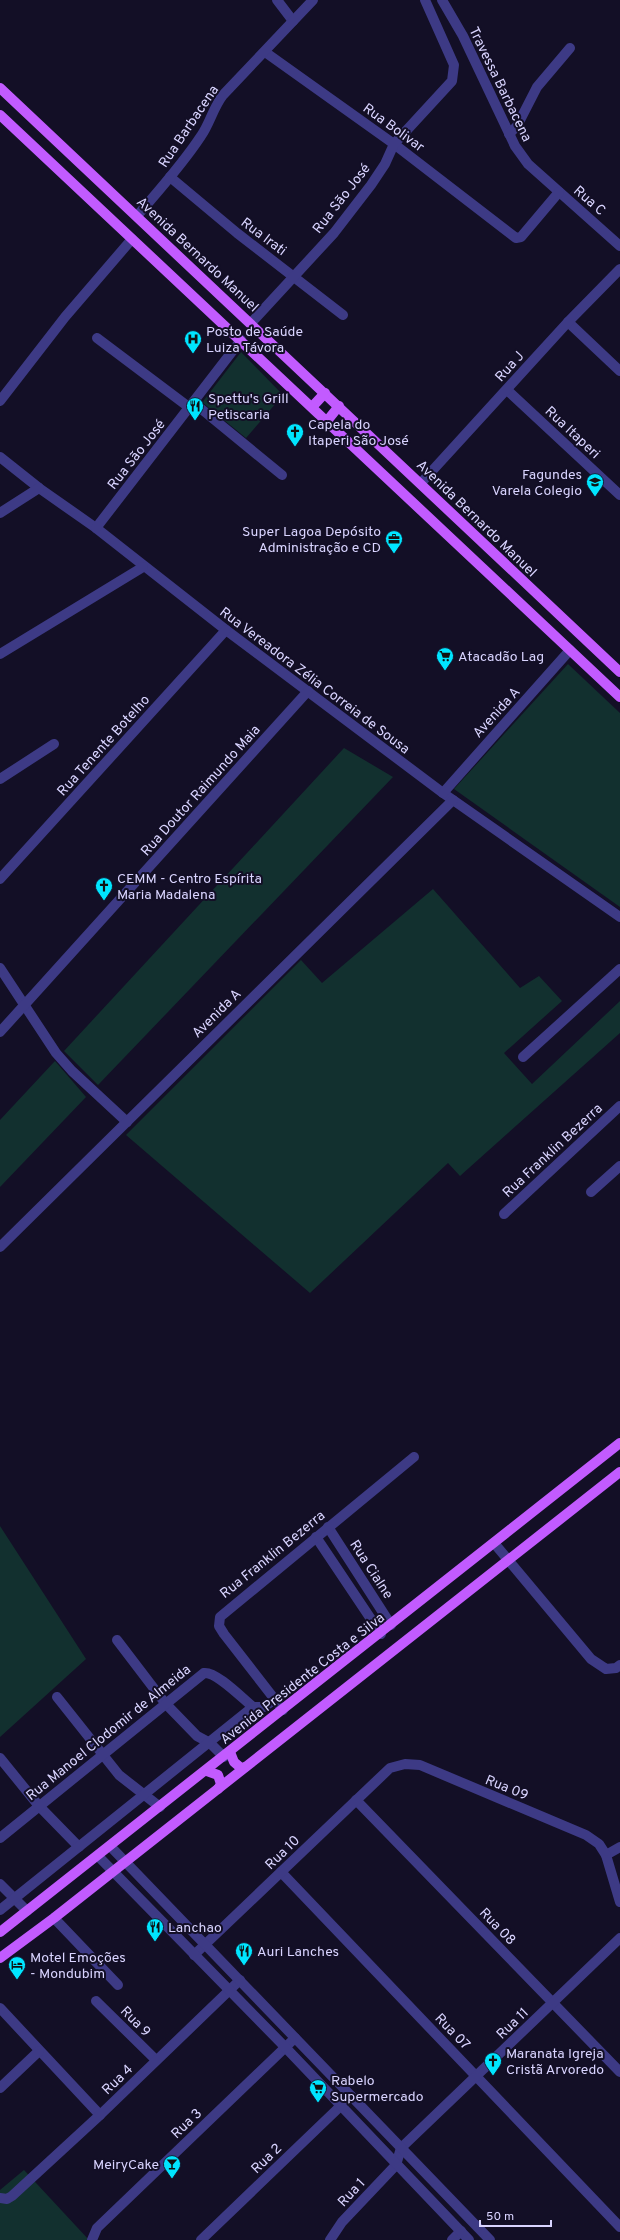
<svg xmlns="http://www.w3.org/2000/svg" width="620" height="2240" font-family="Overpass,sans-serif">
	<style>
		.green { fill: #12302f }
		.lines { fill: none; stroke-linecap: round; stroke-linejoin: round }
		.minor { stroke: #3d3a85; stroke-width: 10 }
		.tertiary { stroke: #3d3a85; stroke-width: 10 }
		.primary { stroke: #c25bff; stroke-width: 10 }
		.labels { text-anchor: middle; stroke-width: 4; stroke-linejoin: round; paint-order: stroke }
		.street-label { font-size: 14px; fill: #d9d4ff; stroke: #130f26 }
		.poi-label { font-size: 14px; fill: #d9d4ff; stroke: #130f26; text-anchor: start }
	</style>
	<rect width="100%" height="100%" fill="#130f26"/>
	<g class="green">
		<path d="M 241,352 L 283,395 L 246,438 L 203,403 L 204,400 Z"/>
		<path d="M 568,664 L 620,713 L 620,907 L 454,789 Z"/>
		<path d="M 344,748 L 393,777 L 98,1085 L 64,1051 Z"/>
		<path d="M 433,889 L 520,988 L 539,976 L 562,1001 L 504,1053 L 532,1084 L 620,1001 L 620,1033 L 460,1176 L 448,1163 L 310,1293 L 126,1135 L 301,960 L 322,983 Z"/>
		<path d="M 55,1061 L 86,1097 L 0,1187 L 0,1120 Z"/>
		<path d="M 0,1526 L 86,1659 L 0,1737 Z"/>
		<path d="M 24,2170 L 89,2240 L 0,2240 L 0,2190 Z"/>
	</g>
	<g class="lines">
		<g class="minor">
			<path d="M 277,0 L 293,21"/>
			<path d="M 442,0 L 463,36 L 515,146 L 528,164 L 620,246"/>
			<path d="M 265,52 L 394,144 L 516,238 L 521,237 L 559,192"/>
			<path d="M 509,134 L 517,126 L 537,87 L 570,48"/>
			<path d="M 170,177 L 237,233 L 343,315"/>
			<path d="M 137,216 C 159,190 182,165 201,136 C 210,123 213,108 223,95 L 313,0"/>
			<path d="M 568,322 L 620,371"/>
			<path d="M 251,323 L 334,233 L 371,185 L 385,164 L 394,144 L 452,81 L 454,65 L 425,0"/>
			<path d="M 97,338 L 190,408"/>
			<path d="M 507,390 L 620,495"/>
			<path d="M 0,401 L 65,317 L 132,239"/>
			<path d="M 194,403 L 282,475"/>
			<path d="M 0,457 L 39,488 L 96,528 L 226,630 L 443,793 L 620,917"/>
			<path d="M 421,483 L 568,322 L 620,269"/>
			<path d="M 0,513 L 39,488"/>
			<path d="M 96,528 L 241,340"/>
			<path d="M 0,654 L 143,567"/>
			<path d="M 0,779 L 54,744"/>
			<path d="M 443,793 L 570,650"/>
			<path d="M 0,879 L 226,630"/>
			<path d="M 0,968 L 56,1053 L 72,1071 L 127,1122"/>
			<path d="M 0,1032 L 308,691"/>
			<path d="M 523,1057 L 620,969"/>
			<path d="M 591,1192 L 620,1166"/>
			<path d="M 504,1214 L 620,1106"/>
			<path d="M 0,1247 L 453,800"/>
			<path d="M 328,1527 L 391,1625"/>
			<path d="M 316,1537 L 381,1634"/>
			<path d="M 494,1543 L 591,1659 L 606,1669 L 616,1668 L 620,1665"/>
			<path d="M 117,1640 L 165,1703 L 197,1736 L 210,1743 L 224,1757"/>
			<path d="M 57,1697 L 119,1775 L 160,1807"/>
			<path d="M 283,1710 L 224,1634 L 219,1626 L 220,1617 L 414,1457"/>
			<path d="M 0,1758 L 39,1806 L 79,1847"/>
			<path d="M 356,1800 L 620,2072"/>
			<path d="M 0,1838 L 204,1673 C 216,1671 243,1699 253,1707"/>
			<path d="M 606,1855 L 620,1847"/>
			<path d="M 281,1872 L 620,2227"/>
			<path d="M 0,1884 L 27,1911"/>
			<path d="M 0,1910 L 253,1707 L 264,1707 L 274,1700"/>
			<path d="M 54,1918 L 118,1985"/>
			<path d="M 194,1955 L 390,1768 L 405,1764 L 420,1765 L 586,1835 L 599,1844 L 606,1855 L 620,1902"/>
			<path d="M 96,2001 L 156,2060"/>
			<path d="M 0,2008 L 100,2115"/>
			<path d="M 0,2088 L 39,2051"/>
			<path d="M 0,2198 L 7,2199 L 12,2196 L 100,2115 L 240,1980"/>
			<path d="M 92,2240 L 97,2228 L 295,2038"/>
			<path d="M 201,2240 L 351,2096"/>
			<path d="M 330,2240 L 342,2222 L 396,2165 L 401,2148 L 620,1938"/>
			<path d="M 452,2240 L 461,2231"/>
		</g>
		<g class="tertiary">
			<path d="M 110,1846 L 490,2240"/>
			<path d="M 98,1856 L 285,2047 L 469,2240"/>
		</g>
		<g class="primary">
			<path d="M 0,88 L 620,672"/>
			<path d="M 0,115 L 620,697"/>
			<path d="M 312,407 L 325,393"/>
			<path d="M 327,421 L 339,406"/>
			<path d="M 230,1752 L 234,1762 L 241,1768 L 245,1767"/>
			<path d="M 207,1771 L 218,1775 L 221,1784 L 218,1789"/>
			<path d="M 0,1932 L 620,1443"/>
			<path d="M 0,1958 L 54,1918 L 620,1472"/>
		</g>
	</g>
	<defs>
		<g id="hospital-pin" transform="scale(0.9)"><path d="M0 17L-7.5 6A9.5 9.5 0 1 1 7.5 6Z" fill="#00e5ff" stroke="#130f26"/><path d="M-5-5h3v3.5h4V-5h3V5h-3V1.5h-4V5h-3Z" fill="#111"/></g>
		<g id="restaurant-pin" transform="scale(0.9)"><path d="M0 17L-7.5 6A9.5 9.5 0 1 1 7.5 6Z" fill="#00e5ff" stroke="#130f26"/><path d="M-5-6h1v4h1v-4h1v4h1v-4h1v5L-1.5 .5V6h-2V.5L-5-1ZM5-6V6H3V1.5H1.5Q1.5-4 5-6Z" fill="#111"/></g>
		<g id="church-pin" transform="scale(0.9)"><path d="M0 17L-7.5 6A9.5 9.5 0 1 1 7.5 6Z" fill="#00e5ff" stroke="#130f26"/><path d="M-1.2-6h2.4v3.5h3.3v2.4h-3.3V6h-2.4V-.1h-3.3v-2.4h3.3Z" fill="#111"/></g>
		<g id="school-pin" transform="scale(0.9)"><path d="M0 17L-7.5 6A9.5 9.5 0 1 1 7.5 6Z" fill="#00e5ff" stroke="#130f26"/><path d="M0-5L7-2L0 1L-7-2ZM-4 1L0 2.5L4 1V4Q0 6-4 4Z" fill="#111"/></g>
		<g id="office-pin" transform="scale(0.9)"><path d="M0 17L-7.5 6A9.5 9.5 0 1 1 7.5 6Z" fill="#00e5ff" stroke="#130f26"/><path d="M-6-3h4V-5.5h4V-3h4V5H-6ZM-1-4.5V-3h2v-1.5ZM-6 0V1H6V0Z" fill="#111"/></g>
		<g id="supermarket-pin" transform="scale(0.9)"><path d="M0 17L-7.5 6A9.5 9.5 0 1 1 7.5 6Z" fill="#00e5ff" stroke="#130f26"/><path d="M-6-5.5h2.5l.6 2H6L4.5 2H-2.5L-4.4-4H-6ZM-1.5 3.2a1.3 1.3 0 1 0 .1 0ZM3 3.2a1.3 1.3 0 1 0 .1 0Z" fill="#111"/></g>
		<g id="hotel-pin" transform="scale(0.9)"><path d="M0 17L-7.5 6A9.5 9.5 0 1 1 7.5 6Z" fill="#00e5ff" stroke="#130f26"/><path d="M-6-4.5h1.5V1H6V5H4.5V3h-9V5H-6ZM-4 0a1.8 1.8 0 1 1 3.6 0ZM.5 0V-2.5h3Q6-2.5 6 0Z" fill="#111"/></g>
		<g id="bar-pin" transform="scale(0.9)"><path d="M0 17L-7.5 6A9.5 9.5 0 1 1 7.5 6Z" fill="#00e5ff" stroke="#130f26"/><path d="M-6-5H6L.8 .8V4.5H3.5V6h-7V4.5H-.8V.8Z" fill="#111"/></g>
	</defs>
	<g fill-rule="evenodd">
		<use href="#hospital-pin" x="193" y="339"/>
		<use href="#restaurant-pin" x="195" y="406"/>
		<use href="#church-pin" x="295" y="432"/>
		<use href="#school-pin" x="595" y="482"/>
		<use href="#office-pin" x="394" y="539"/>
		<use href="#supermarket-pin" x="445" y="656"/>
		<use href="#church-pin" x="104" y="886"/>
		<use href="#restaurant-pin" x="155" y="1927"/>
		<use href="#restaurant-pin" x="244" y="1951"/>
		<use href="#hotel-pin" x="17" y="1965"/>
		<use href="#church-pin" x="493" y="2061"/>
		<use href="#supermarket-pin" x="318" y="2088"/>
		<use href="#bar-pin" x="172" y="2164"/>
	</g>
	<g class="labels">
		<g class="street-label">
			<text transform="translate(501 84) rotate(64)" y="5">Travessa Barbacena</text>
			<text transform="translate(188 126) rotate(-56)" y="5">Rua Barbacena</text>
			<text transform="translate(394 127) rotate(36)" y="5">Rua Bolivar</text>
			<text transform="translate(341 198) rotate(-52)" y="5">Rua São José</text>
			<text transform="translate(590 200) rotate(41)" y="5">Rua C</text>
			<text transform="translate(264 236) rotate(37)" y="5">Rua Irati</text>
			<text transform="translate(198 254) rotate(43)" y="5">Avenida Bernardo Manuel</text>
			<text transform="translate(509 366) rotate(-48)" y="5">Rua J</text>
			<text transform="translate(573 432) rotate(43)" y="5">Rua Itaperi</text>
			<text transform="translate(136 454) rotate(-52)" y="5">Rua São José</text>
			<text transform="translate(477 518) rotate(44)" y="5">Avenida Bernardo Manuel</text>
			<text transform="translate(315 680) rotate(37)" y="5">Rua Vereadora Zélia Correia de Sousa</text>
			<text transform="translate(496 712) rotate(-48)" y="5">Avenida A</text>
			<text transform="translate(103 745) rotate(-48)" y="5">Rua Tenente Botelho</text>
			<text transform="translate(200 790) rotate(-48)" y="5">Rua Doutor Raimundo Maia</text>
			<text transform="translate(216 1013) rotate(-45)" y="5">Avenida A</text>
			<text transform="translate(552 1150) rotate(-43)" y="5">Rua Franklin Bezerra</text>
			<text transform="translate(272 1554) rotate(-39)" y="5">Rua Franklin Bezerra</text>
			<text transform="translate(372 1569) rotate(57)" y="5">Rua Cialne</text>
			<text transform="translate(302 1678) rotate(-38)" y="5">Avenida Presidente Costa e Silva</text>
			<text transform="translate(108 1732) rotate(-39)" y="5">Rua Manoel Clodomir de Almeida</text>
			<text transform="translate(507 1787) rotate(22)" y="5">Rua 09</text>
			<text transform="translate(282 1852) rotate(-44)" y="5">Rua 10</text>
			<text transform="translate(498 1926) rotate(46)" y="5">Rua 08</text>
			<text transform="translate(136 2021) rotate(45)" y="5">Rua 9</text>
			<text transform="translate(512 2023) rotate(-44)" y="5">Rua 11</text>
			<text transform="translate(453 2031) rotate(46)" y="5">Rua 07</text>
			<text transform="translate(117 2079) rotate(-44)" y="5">Rua 4</text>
			<text transform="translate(186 2123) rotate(-44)" y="5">Rua 3</text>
			<text transform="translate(266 2158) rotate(-44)" y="5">Rua 2</text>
			<text transform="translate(351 2192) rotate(-47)" y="5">Rua 1</text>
		</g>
		<g class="poi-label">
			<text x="206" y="336">Posto de Saúde<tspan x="206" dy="16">Luiza Távora</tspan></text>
			<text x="208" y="403">Spettu's Grill<tspan x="208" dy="16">Petiscaria</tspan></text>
			<text x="308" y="429">Capela do<tspan x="308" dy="16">Itaperi São José</tspan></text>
			<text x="582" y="479" text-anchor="end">Fagundes<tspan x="582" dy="16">Varela Colegio</tspan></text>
			<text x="381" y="536" text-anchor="end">Super Lagoa Depósito<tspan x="381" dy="16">Administração e CD</tspan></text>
			<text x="458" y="661">Atacadão Lag</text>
			<text x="117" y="883">CEMM - Centro Espírita<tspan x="117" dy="16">Maria Madalena</tspan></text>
			<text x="168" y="1932">Lanchao</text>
			<text x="257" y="1956">Auri Lanches</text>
			<text x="30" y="1962">Motel Emoções<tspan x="30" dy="16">- Mondubim</tspan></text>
			<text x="506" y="2058">Maranata Igreja<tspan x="506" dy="16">Cristã Arvoredo</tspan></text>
			<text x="331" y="2085">Rabelo<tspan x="331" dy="16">Supermercado</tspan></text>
			<text x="159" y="2169" text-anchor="end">MeiryCake</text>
		</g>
	</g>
	<path d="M480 2220v6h71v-6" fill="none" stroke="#d9d4ff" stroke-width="2"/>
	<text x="486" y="2220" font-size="12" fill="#d9d4ff" stroke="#130f26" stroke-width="3" paint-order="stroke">50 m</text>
</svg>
